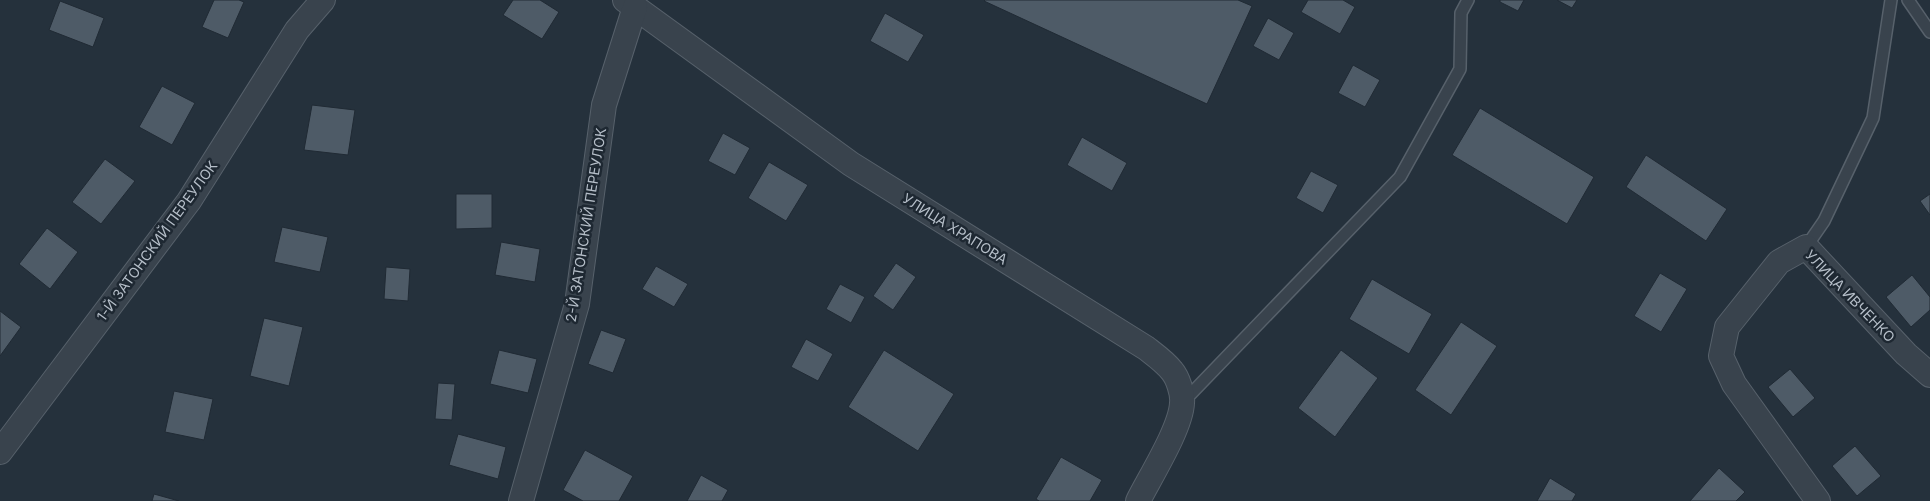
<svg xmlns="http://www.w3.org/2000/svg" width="1930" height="501" font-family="Inter,sans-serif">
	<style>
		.building { fill: #4e5b67; stroke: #202a34 }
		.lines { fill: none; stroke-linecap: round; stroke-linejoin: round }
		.lane-casing { stroke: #57616b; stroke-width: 14 }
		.street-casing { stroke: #57616b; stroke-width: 26 }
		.lane { stroke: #39434d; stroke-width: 11 }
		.street { stroke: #39434d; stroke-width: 24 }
		.labels { text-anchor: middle; stroke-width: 5; stroke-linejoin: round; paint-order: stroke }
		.street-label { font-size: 14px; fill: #b5bec8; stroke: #1e2832 }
	</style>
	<rect width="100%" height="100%" fill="#25313c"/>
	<g class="building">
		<path d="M 214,0 L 239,0 L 244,2 L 228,38 L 202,27 Z"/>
		<path d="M 513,0 L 540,0 L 559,12 L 542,39 L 503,15 Z"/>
		<path d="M 985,0 L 1238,0 L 1252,6 L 1207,104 L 984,1 Z"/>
		<path d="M 1308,0 L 1343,0 L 1355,7 L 1340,34 L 1301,12 Z"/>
		<path d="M 1500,0 L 1524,0 L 1518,11 L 1500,2 Z"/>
		<path d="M 1557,0 L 1577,0 L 1572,8 Z"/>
		<path d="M 60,1 L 104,18 L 93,47 L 49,30 Z"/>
		<path d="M 885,13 L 924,35 L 908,62 L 870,41 Z"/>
		<path d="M 1268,18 L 1294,33 L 1279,60 L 1253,46 Z"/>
		<path d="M 1353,65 L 1380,80 L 1365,107 L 1338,93 Z"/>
		<path d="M 162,86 L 195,103 L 172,145 L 139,127 Z"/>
		<path d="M 312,105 L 355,110 L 348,155 L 304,150 Z"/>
		<path d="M 1480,108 L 1594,177 L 1567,224 L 1452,155 Z"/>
		<path d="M 723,133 L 750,148 L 735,175 L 708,161 Z"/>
		<path d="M 1082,137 L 1127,163 L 1112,191 L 1067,165 Z"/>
		<path d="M 1646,155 L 1727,209 L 1706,241 L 1626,187 Z"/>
		<path d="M 105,159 L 135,181 L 101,224 L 72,202 Z"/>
		<path d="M 769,162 L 808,185 L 786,221 L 748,198 Z"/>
		<path d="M 1311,171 L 1338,185 L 1323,213 L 1296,198 Z"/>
		<path d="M 456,194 L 492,194 L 492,228 L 456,229 Z"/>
		<path d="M 1930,194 L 1930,215 L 1920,201 Z"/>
		<path d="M 282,227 L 328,237 L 320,272 L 274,262 Z"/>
		<path d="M 47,228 L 78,252 L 50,289 L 19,264 Z"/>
		<path d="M 501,242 L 540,249 L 535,282 L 495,275 Z"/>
		<path d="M 896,263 L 916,277 L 893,310 L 873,296 Z"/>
		<path d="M 656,266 L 688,284 L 674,307 L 642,289 Z"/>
		<path d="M 386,267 L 410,269 L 408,301 L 384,299 Z"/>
		<path d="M 1660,273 L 1687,289 L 1661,332 L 1634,316 Z"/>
		<path d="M 1912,275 L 1930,297 L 1930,310 L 1911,327 L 1886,297 Z"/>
		<path d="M 1372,279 L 1432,314 L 1409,354 L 1349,319 Z"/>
		<path d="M 840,284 L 865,297 L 851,323 L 826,309 Z"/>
		<path d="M 0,311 L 21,327 L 0,356 Z"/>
		<path d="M 264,318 L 303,327 L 289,386 L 250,376 Z"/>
		<path d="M 1461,322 L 1497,346 L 1451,415 L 1415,390 Z"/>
		<path d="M 601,330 L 626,339 L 613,373 L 588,364 Z"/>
		<path d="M 806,339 L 833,354 L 818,381 L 791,367 Z"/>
		<path d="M 499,350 L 537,359 L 528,393 L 490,384 Z"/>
		<path d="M 884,350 L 954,394 L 918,451 L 848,407 Z"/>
		<path d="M 1341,350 L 1378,378 L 1335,437 L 1298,408 Z"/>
		<path d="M 1790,369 L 1815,398 L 1793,417 L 1768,387 Z"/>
		<path d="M 438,383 L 455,384 L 452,420 L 435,419 Z"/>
		<path d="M 174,391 L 213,399 L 204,440 L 165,432 Z"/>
		<path d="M 458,434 L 506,447 L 498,479 L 449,465 Z"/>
		<path d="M 1855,446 L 1881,476 L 1857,496 L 1832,466 Z"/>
		<path d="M 585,450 L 633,476 L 619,501 L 583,501 L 563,490 Z"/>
		<path d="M 1061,457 L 1102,480 L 1090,501 L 1039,501 L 1036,499 Z"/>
		<path d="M 1719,468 L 1745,492 L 1736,501 L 1690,501 Z"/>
		<path d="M 701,475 L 728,490 L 722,501 L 687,501 Z"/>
		<path d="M 1550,478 L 1576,494 L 1572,501 L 1537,501 Z"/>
		<path d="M 154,494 L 179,501 L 152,501 Z"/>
	</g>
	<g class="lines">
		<g class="lane-casing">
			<g id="lane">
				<path d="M 1908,0 L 1930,32"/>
				<path d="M 1806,247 L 1824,221 L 1873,118 L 1891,0"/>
				<path d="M 1184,401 L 1400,177 L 1460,69 L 1461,13 L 1468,0"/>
			</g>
		</g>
		<g class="street-casing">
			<g id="street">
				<path d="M 625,0 L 851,164 L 1146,348 C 1155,355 1165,362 1172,371 C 1178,378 1183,394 1182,403 C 1181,428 1150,477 1138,501"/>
				<path d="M 0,452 L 189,201 L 297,30 L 323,0"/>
				<path d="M 521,501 L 577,304 L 604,105 L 635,7"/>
				<path d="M 1818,501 L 1734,384 L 1721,356 L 1727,327 L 1779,262 L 1806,247 L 1906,354 L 1930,375"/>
			</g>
		</g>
		<use href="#lane" class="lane"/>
		<use href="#street" class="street"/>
	</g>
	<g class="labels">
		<g class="street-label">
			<text transform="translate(586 225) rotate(-81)" y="5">2-Й ЗАТОНСКИЙ ПЕРЕУЛОК</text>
			<text transform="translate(955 229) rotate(32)" y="5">УЛИЦА ХРАПОВА</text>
			<text transform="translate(157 241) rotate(-54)" y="5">1-Й ЗАТОНСКИЙ ПЕРЕУЛОК</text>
			<text transform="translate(1850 296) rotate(46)" y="5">УЛИЦА ИВЧЕНКО</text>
		</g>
	</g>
</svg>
